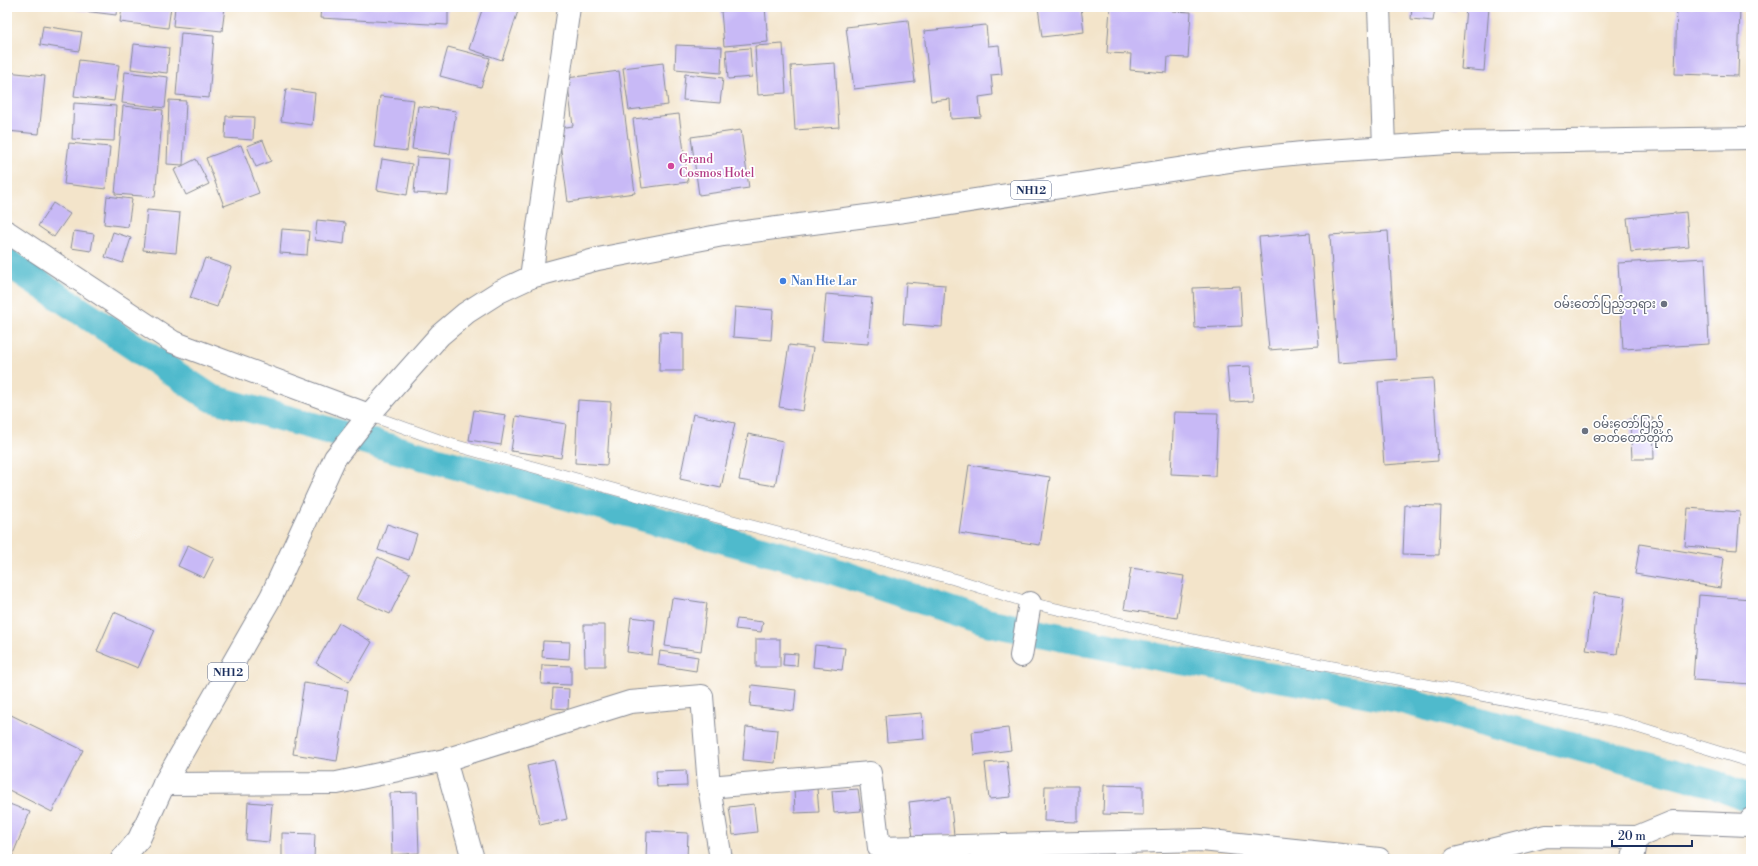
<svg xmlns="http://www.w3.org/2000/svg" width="1758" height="866" font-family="'Libre Bodoni','Noto Sans Myanmar',serif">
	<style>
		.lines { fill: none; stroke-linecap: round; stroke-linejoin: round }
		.canal { stroke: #50bacc; stroke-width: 28 }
		.building { fill: #c8b9f6 }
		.lane-casing { stroke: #878a94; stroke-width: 12 }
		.street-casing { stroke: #878a94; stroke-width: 24 }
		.highway-casing { stroke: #878a94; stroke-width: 24 }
		.lane { stroke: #fff; stroke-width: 11 }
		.street { stroke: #fff; stroke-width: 22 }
		.highway { stroke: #fff; stroke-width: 22 }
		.hotel-dot { fill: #d1479c; stroke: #fff; stroke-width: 1.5 }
		.shop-dot { fill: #3f7fe0; stroke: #fff; stroke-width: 1.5 }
		.worship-dot { fill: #6b7280; stroke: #fff; stroke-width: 1.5 }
		.labels { text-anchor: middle; stroke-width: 3.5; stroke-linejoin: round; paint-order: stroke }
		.shield { fill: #fff; stroke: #5f6d8e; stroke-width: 1 }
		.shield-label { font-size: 11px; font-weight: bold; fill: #1b2f5e }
		.hotel-label { font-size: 12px; fill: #b23c85; stroke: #fff; text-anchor: start }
		.shop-label { font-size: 12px; fill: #366cbe; stroke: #fff; text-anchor: start }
		.worship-label { font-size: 12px; fill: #5b616d; stroke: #fff; text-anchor: end }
	</style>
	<rect width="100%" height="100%" fill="#fff"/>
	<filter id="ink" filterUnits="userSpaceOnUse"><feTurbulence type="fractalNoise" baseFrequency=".025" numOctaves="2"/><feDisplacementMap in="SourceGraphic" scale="8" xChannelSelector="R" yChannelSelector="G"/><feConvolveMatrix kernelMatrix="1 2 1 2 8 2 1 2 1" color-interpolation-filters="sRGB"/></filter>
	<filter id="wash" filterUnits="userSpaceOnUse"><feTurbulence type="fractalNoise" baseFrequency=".012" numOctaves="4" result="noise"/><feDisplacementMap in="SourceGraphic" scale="16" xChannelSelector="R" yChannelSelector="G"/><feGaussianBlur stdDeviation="0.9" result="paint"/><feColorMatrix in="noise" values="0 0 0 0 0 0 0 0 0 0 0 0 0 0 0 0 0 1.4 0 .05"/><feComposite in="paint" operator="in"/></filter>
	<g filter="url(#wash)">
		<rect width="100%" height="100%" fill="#f3e4ca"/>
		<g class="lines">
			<path class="canal" d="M 7,262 L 211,398 L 822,567 L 986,622 L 1159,657 L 1398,699 L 1715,784 L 1751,799"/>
		</g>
		<g id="blocks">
			<g class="building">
				<path d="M 76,7 L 117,7 L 116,15 L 76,10 Z"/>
				<path d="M 122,7 L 171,7 L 168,28 L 120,22 Z"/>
				<path d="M 175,7 L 225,7 L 222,31 L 173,26 Z"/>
				<path d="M 321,7 L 448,7 L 448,25 L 320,18 Z"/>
				<path d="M 483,7 L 507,7 L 518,11 L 502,60 L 469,49 Z"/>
				<path d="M 765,7 L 768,42 L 724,46 L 721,11 Z"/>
				<path d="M 1038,7 L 1081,7 L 1084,32 L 1042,37 Z"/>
				<path d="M 1110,7 L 1173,7 L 1172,11 L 1191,12 L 1188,58 L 1168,57 L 1167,73 L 1130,70 L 1131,54 L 1107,53 Z"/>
				<path d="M 1412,7 L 1456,7 L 1456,11 L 1435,8 L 1433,21 L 1411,19 Z"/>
				<path d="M 1466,7 L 1489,7 L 1484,71 L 1461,69 Z"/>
				<path d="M 1677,7 L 1740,7 L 1738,76 L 1675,74 Z"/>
				<path d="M 908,20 L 915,82 L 854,89 L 846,27 Z"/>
				<path d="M 986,25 L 988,46 L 999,45 L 1002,74 L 991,75 L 993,95 L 979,97 L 981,117 L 951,119 L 950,99 L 931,101 L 924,31 Z"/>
				<path d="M 43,26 L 82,32 L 79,51 L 40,45 Z"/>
				<path d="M 181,33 L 214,36 L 209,98 L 176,95 Z"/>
				<path d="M 134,44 L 169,48 L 167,73 L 131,69 Z"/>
				<path d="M 783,44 L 786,93 L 758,95 L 755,46 Z"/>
				<path d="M 676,45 L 722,47 L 721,73 L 675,69 Z"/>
				<path d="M 448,47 L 490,58 L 481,87 L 440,76 Z"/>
				<path d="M 750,48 L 752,77 L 728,79 L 726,50 Z"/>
				<path d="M 79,60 L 119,65 L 114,101 L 74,96 Z"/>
				<path d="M 663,63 L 668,105 L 629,110 L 623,68 Z"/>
				<path d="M 835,63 L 839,127 L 795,130 L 791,66 Z"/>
				<path d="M 619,71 L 635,193 L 568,202 L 558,128 L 573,126 L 567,78 Z"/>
				<path d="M 7,72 L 45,76 L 39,134 L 7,131 Z"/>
				<path d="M 125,72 L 168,77 L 165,108 L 122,103 Z"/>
				<path d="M 685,74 L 723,78 L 720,103 L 683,100 Z"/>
				<path d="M 286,89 L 315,93 L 312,125 L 281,121 Z"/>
				<path d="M 380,96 L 414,100 L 407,151 L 374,147 Z"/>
				<path d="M 169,100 L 186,101 L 183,165 L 167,164 Z"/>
				<path d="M 74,103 L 116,106 L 114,141 L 72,139 Z"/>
				<path d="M 123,106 L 163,110 L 155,197 L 115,194 Z"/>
				<path d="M 418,106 L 456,111 L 450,154 L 412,149 Z"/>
				<path d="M 679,114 L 688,182 L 642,188 L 633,119 Z"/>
				<path d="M 226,116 L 254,117 L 253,140 L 225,138 Z"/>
				<path d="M 741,130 L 749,188 L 699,195 L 691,137 Z"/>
				<path d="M 263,140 L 271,161 L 256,167 L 247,146 Z"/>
				<path d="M 69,143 L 110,147 L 106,189 L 64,184 Z"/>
				<path d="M 241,145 L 259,193 L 224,206 L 206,158 Z"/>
				<path d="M 417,157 L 451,159 L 448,195 L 414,193 Z"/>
				<path d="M 196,159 L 209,184 L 186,195 L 174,170 Z"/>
				<path d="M 382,159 L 412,164 L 407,195 L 377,190 Z"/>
				<path d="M 107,196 L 132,199 L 128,227 L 104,224 Z"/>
				<path d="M 53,203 L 70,214 L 54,237 L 38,226 Z"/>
				<path d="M 147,210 L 180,213 L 176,253 L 143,250 Z"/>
				<path d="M 1686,212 L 1689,246 L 1631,252 L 1627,218 Z"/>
				<path d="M 317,220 L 346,223 L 344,244 L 315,240 Z"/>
				<path d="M 282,229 L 309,231 L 307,255 L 280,253 Z"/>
				<path d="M 74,231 L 94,234 L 91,251 L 71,248 Z"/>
				<path d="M 1388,231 L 1396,359 L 1338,363 L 1330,235 Z"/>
				<path d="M 113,232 L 131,238 L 123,263 L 105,257 Z"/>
				<path d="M 1310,233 L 1319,346 L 1269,350 L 1259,237 Z"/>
				<path d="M 205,258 L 231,267 L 217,307 L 190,298 Z"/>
				<path d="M 1705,258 L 1709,344 L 1623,349 L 1618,263 Z"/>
				<path d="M 906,282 L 945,285 L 942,327 L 903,324 Z"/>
				<path d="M 1240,286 L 1242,326 L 1195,328 L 1193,288 Z"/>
				<path d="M 826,294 L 872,298 L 868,344 L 822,341 Z"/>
				<path d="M 735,307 L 773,310 L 771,340 L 733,337 Z"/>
				<path d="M 660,332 L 683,333 L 683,371 L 659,371 Z"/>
				<path d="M 789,345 L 813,348 L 803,411 L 779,407 Z"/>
				<path d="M 1251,366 L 1253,401 L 1230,402 L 1227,367 Z"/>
				<path d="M 1433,378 L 1438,461 L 1384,465 L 1378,382 Z"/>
				<path d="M 578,400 L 611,402 L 607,465 L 575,463 Z"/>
				<path d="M 474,410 L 506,415 L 501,445 L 469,440 Z"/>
				<path d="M 1174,412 L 1218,413 L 1215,476 L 1171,474 Z"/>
				<path d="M 693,414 L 735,423 L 721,488 L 680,479 Z"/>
				<path d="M 516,416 L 566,424 L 561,458 L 511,451 Z"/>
				<path d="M 1653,418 L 1654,459 L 1632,459 L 1630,419 Z"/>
				<path d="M 748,434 L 783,441 L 775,486 L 739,480 Z"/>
				<path d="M 969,465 L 1050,477 L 1040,545 L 959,533 Z"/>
				<path d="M 1405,505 L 1441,506 L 1439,555 L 1403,554 Z"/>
				<path d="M 1688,508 L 1740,512 L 1737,550 L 1685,546 Z"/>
				<path d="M 387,524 L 417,534 L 409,560 L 378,550 Z"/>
				<path d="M 1640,544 L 1724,558 L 1720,588 L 1635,574 Z"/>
				<path d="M 188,545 L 214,558 L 204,578 L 178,566 Z"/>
				<path d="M 378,557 L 410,573 L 390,614 L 357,599 Z"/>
				<path d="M 1131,568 L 1184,576 L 1177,618 L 1124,609 Z"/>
				<path d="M 1594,593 L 1625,597 L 1617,654 L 1586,650 Z"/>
				<path d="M 1699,595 L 1751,599 L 1751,684 L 1693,680 Z"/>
				<path d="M 672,598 L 707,603 L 701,651 L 665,646 Z"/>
				<path d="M 114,612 L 155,630 L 138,668 L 97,651 Z"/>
				<path d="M 631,617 L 655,620 L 652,655 L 627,652 Z"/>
				<path d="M 737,619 L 763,622 L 761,632 L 735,629 Z"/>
				<path d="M 339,623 L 372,642 L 349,682 L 316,663 Z"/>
				<path d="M 584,625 L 605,625 L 605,666 L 585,666 Z"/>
				<rect x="756" y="639" width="24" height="28"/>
				<path d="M 543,641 L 570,642 L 569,659 L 542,657 Z"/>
				<path d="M 815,645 L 845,648 L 842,670 L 813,667 Z"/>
				<path d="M 660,651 L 698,657 L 696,671 L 658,665 Z"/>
				<path d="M 784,653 L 798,654 L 797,666 L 783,665 Z"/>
				<path d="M 542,665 L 571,666 L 571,685 L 541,684 Z"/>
				<path d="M 304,683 L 348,690 L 337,761 L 293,754 Z"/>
				<path d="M 752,685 L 796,690 L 794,711 L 750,706 Z"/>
				<path d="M 553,688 L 569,689 L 568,709 L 552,708 Z"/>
				<path d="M 7,713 L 83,750 L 52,812 L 7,789 Z"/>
				<path d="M 922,713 L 924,739 L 887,742 L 885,716 Z"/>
				<path d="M 746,727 L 778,730 L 775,763 L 743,760 Z"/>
				<path d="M 1008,728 L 1011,750 L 974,755 L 972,732 Z"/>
				<path d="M 554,760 L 567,819 L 540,825 L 527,766 Z"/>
				<path d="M 1007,761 L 1011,797 L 989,799 L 985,763 Z"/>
				<path d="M 686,770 L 687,786 L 657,787 L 656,771 Z"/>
				<path d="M 1104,785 L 1143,786 L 1143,815 L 1103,814 Z"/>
				<path d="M 1045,786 L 1078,786 L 1078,822 L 1044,821 Z"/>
				<path d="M 817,788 L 819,812 L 795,813 L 794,789 Z"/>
				<path d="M 858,789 L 861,811 L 834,813 L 832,791 Z"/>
				<path d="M 417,792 L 419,853 L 392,855 L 390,793 Z"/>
				<path d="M 950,797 L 954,835 L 913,839 L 909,802 Z"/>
				<path d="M 248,802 L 272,804 L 269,842 L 246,840 Z"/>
				<path d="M 7,803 L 30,812 L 11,859 L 7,859 Z"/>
				<path d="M 754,804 L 757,832 L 733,835 L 729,807 Z"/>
				<path d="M 647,831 L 688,833 L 687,859 L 646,859 Z"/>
				<path d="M 282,833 L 315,834 L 314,859 L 282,859 Z"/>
				<path d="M 1076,853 L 1110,856 L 1110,859 L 1075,859 Z"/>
			</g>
		</g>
	</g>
	<g filter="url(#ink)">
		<use href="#blocks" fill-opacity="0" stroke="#878a94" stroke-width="1"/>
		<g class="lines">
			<g class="lane-casing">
				<path id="lane" d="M 369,415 L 450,444 L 664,503 L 954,579 L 1030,603 L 1203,642 L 1621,722 L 1751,762"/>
			</g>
			<g class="street-casing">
				<g id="street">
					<path d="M 1379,7 L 1384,147"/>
					<path d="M 7,232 L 173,342 L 369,415"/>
					<path d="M 531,277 L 569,7"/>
					<path d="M 1021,656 L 1030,603"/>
					<path d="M 445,760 L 473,859"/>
					<path d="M 164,784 L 337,783 L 445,760 L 630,702 L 702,696 L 709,787 L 721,859"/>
					<path d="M 709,787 L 870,773 L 879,848 L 1202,840 L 1379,859"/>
					<path d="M 1455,859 L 1546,836 L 1637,837"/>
					<path d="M 1633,859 L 1637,837 L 1673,822 L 1748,825 L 1751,819"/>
				</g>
			</g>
			<g class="highway-casing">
				<path id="highway" d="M 122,859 L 139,839 L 164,784 L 271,597 L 335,458 L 369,415 L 440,335 L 466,313 L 499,292 L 531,277 L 598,259 L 723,235 L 904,211 L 1243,159 L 1312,152 L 1449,143 L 1751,138"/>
			</g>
			<use href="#lane" class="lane"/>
			<use href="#street" class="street"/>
			<use href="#highway" class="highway"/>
		</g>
	</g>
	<circle class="hotel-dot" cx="671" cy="166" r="4"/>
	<circle class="shop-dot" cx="783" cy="281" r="4"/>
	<g class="worship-dot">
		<circle cx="1664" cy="304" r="4"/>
		<circle cx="1585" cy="431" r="4"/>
	</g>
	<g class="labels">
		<g class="shield">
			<rect x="1011" y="181" width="40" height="18" rx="3"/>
			<rect x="208" y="663" width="40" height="18" rx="3"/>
		</g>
		<g class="shield-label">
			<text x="1031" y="194">NH12</text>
			<text x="228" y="676">NH12</text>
		</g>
		<g class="hotel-label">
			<text x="679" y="163">Grand<tspan x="679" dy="14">Cosmos Hotel</tspan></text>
		</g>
		<g class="shop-label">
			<text x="791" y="285">Nan Hte Lar</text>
		</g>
		<g class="worship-label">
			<text x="1656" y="308">ဝမ်းတော်ပြည့်ဘုရား</text>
			<text x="1593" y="428" text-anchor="start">ဝမ်းတော်ပြည့်<tspan x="1593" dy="14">ဓာတ်တော်တိုက်</tspan></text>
		</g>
	</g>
	<rect width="1758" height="866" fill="none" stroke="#fff" stroke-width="24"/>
	<path d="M1612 840v6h80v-6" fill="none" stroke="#1b2f5e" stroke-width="2"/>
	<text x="1618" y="840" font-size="12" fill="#1b2f5e" stroke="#ffffff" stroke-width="3" paint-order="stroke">20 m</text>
</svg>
